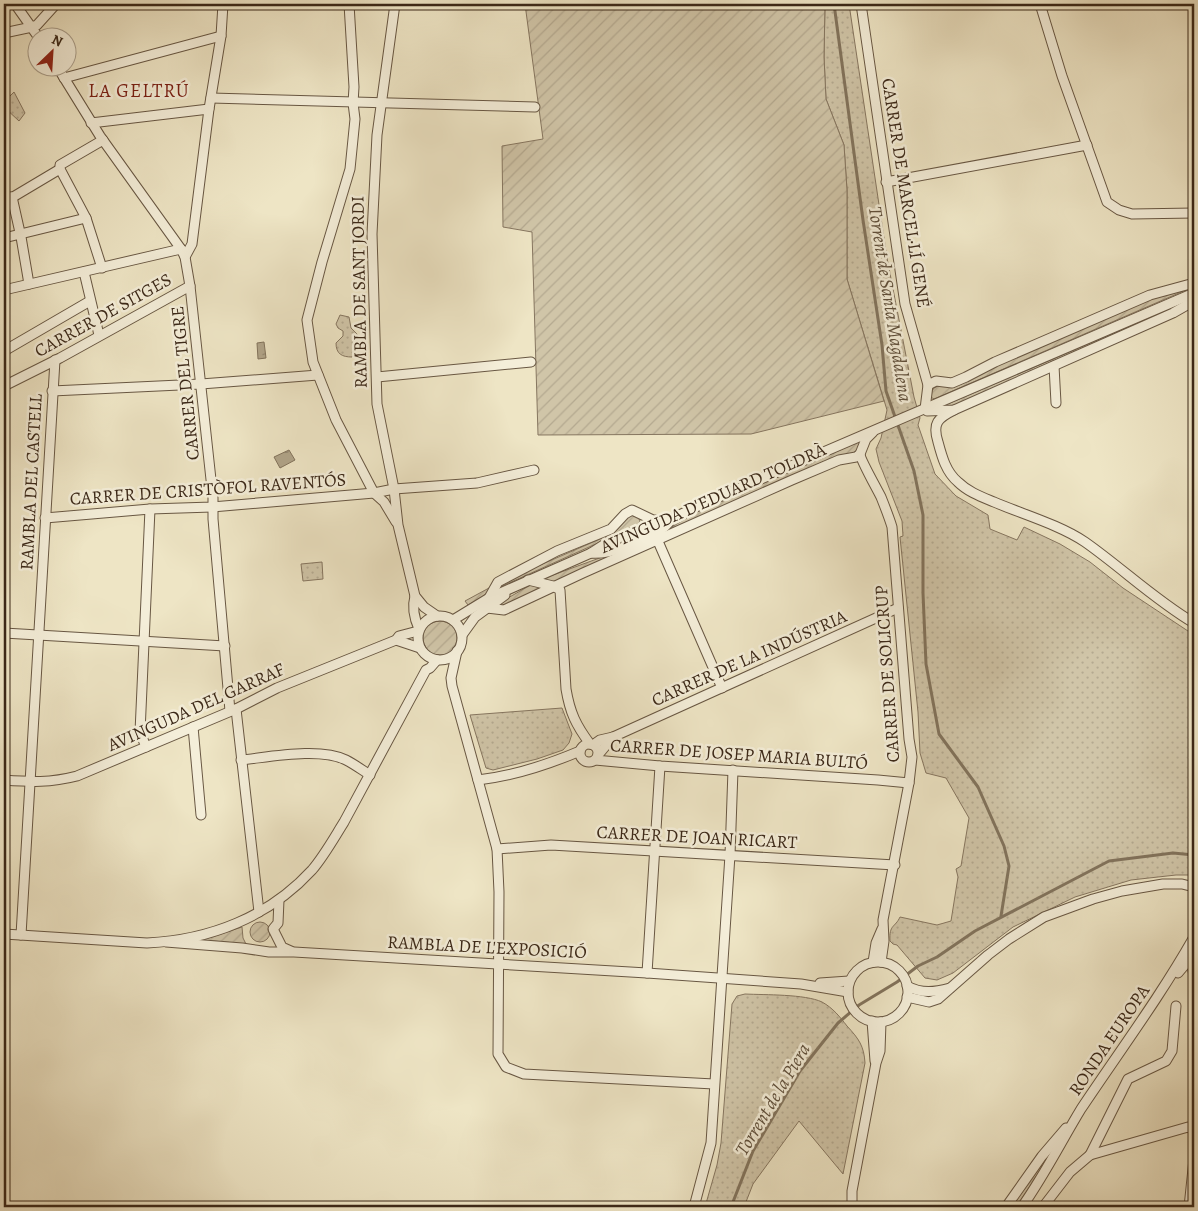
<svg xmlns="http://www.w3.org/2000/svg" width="1198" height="1211" font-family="Alegreya,serif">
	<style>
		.grass { fill: url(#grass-dots); stroke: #867660 }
		.garden { fill: url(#garden-furrows); stroke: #867660 }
		.water { fill: url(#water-ripples); stroke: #82735c }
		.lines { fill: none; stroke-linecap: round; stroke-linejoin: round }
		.stream { stroke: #82735c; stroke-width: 3 }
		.minor-casing { stroke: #685743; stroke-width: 11 }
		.minor { stroke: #f4eed9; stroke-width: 9 }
		.labels { text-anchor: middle; stroke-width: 5; stroke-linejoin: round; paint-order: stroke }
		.street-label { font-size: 18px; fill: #3b2818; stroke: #f4eed9 }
		.neighbourhood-label { font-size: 19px; letter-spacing: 1px; fill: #7a1f14; stroke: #f4eed9 }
		.water-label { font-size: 19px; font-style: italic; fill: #5e4e3a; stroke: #f4eed9 }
	</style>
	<defs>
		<pattern id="grass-dots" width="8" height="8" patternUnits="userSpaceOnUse" patternTransform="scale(1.25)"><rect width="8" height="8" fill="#d0c5a8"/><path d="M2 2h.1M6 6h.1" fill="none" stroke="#b4a990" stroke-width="1.8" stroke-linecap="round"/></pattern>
		<pattern id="garden-furrows" width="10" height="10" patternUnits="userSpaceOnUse" patternTransform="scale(1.25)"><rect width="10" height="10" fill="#d0c5a8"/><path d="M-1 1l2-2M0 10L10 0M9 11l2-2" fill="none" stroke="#b4a990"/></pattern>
		<pattern id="water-ripples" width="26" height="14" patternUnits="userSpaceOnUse" patternTransform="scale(1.25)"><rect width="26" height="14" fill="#b1a58a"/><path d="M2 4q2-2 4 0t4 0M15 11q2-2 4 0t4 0" fill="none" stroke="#918670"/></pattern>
	</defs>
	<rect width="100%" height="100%" fill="#eee5c5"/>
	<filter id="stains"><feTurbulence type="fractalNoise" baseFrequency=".004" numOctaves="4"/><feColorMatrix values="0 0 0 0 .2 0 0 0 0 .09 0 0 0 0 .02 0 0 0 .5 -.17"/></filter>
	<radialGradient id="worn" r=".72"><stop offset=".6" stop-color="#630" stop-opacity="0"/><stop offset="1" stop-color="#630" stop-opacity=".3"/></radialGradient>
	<g class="grass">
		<path d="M 825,4 L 849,4 L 887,258 L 914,397 L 920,418 L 918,425 L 935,474 L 956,496 L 988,515 L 990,529 L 1017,540 L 1024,527 L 1060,544 L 1090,562 L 1123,588 L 1194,635 L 1194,875 L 1176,875 L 1131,880 L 1075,897 L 1013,927 L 953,973 L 937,980 L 925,978 L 897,945 L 893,944 L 890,941 C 889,924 895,928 900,917 L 937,925 L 951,921 L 958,877 L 956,869 L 961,866 L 969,818 L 946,778 L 926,773 L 920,753 L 918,712 L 900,537 L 903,536 L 902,521 L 879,462 L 876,449 L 881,438 L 887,410 L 847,279 L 847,190 L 844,145 L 826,99 L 824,57 Z"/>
		<path d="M 14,92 L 25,113 L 19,121 L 4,107 L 4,102 Z"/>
		<path d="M 340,315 L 349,317 L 351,328 L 357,334 C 354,345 361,347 352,357 C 342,357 336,354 336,343 L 343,336 L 343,331 L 338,328 L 336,324 Z"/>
		<path d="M 322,562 L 323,579 L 303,581 L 301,564 Z"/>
		<path d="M 562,708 L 572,734 L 569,743 L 563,750 L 537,759 L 493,770 L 486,768 L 470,715 Z"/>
		<path d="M 745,994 C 765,995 805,994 822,1002 C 833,1008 840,1017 847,1026 C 859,1039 864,1046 865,1063 L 843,1174 L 799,1121 L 753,1184 L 744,1207 L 705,1207 L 717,1165 L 721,1143 L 732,1004 L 737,996 Z"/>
	</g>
	<g class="garden">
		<path d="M 525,4 L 825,4 L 824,57 L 826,99 L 844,145 L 847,190 L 847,279 L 884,401 L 751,434 L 538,435 L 532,232 L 503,227 L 502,146 L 543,139 Z"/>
		<path d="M 1193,287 L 934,399 L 929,396 L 934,388 L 940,385 L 996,365 L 1151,299 Z"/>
		<path d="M 1194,296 L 1189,301 L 954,407 L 943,406 L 1144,320 L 1150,316 Z"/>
		<path d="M 863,440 L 854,455 L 552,583 L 542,579 L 616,552 L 670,528 L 697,512 Z"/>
		<path d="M 632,514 L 637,515 L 640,521 L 638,525 L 498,588 L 501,582 L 607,536 L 627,516 Z"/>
		<path d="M 534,583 L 544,586 L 503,607 L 494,606 Z"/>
		<path d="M 489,588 L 488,594 L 468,605 L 465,601 Z"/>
		<circle cx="440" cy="638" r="17"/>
		<circle cx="260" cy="932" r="10"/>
		<path d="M 242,927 L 243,938 L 246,944 L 202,940 Z"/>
		<path d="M 1042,1166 L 1042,1168 L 1016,1207 L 1012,1207 L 1039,1167 Z"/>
	</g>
	<g class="water">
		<path d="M 264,342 L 266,358 L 258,359 L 257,343 Z"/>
		<path d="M 289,450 L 295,460 L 280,468 L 274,457 Z"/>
	</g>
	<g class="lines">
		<g class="stream">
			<path d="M 834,4 L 863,220 L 882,345 L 886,391 L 914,471 L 923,515 L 923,593 L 926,664 L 939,734 L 978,787 L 1004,846 L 1009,866 L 1001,916"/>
			<path d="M 731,1207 L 753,1151 L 800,1071 L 838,1023 L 859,1005 L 897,982 L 918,966 L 937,957 L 975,931 L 1109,861 L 1173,853 L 1194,855"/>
		</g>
		<g class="minor-casing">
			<g id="minor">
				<path d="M 15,4 L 39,38"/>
				<path d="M 349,4 L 354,87 L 353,103 L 355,119 L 350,169 L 322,262 L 307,320 L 313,362 L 336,420 L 374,493 L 384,502 L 396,522"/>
				<path d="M 395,4 L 377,135 L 372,234 L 377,404 L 394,489 L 398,525 L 415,596 L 424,607 L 437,616"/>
				<path d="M 861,4 L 905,304 L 928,385 L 925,409"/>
				<path d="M 1040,4 L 1062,76 L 1107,202 L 1119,210 L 1132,214 L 1194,213"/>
				<path d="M 4,33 L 32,27 L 37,25 L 56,4"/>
				<path d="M 58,68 L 100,136 L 181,249 L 185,257 L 190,286 L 213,498 L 213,519 L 230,711"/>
				<path d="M 64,78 L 221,36"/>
				<path d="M 211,98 L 535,107"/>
				<path d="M 91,123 L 209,109"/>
				<path d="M 886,182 L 1087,145"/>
				<path d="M 4,197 L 13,197 L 60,169"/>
				<path d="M 12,197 L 21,237 L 29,284"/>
				<path d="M 4,238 L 86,218"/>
				<path d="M 185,257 L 192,244 L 209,109 L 221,36 L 223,4"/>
				<path d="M 102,268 L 86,218 L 60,169 L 60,165 L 103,140"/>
				<path d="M 84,272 L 99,335"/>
				<path d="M 4,290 L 181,249"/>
				<path d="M 4,351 L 90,301"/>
				<path d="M 1054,366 L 1056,403"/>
				<path d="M 377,377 L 531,362"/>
				<path d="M 928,385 L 936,381 L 952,383 L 966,377 L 995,362 L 1150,295 L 1194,283"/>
				<path d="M 4,386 L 60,358 L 190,286"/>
				<path d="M 52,391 L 201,384 L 318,375"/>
				<path d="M 954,410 C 938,418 932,423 938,442 C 942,457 946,472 958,482 C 968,492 982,497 994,502 C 1022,514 1060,525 1085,542 C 1122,568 1155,600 1194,623"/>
				<path d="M 927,411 L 954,410 L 1173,313 L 1194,301"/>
				<path d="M 860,454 C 860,459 877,489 881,497 C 885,507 889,517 892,527 L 909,739 L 912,757 L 909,783 L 883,920 L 884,941 L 881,962"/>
				<path d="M 45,518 L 150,509 L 212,507 L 374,493 L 394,489 L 477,483 L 534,470"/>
				<path d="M 657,539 L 722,688"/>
				<path d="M 591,553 C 613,555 643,540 662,529 C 667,526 669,521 674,518 C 679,515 686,512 691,509 L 1194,293"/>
				<path d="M 528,580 L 553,586 L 560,590 L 566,689 C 570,713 576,725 590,744"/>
				<path d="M 415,596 C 412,607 414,618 419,629"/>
				<path d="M 489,598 L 498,582 L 557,551 L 611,529 L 625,514 L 632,510 L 653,520 L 661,520"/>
				<path d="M 487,608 L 504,610 L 583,573 L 792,480 L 839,460 L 856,457 L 860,454 L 866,439 L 873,432"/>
				<circle cx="440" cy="638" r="22"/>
				<path d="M 453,620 L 489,598 L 591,553 L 608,542 L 664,520 L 672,519"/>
				<path d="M 4,633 L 225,646"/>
				<path d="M 462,635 L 475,617 L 505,595"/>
				<path d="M 396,640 L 420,648"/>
				<path d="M 457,651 L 451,678 L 452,686 L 497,849 L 499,892 L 498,1054 L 506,1067 L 524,1074 L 714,1084"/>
				<path d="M 236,709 L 259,912"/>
				<path d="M 193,727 L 201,815"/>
				<circle cx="589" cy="753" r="9"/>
				<path d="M 593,745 L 600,740 L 613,737 L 898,608"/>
				<path d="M 146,747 L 140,732 L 150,509"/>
				<path d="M 598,755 L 613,737"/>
				<path d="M 241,760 C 270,757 320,747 346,760 C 354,764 362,770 370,775"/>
				<path d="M 595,760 L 660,766 L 878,780 L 909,783"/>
				<path d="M 4,780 C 31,782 50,783 77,776 L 236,709 L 277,688 L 396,640 L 399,636 L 418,631"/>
				<path d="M 478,780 C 514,776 547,765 580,751"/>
				<path d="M 497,849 L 551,845 L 895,865"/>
				<path d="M 279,900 L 278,923 L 273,929 L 282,947 L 291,951"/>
				<path d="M 4,934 L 147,943 C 210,940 269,917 312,870 C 324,856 334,838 344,822 L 426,670 L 430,668 L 437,660"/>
				<path d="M 21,935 L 55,360"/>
				<path d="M 166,942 L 242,948 L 269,952 L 294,952 L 647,973 L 801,984 L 848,992"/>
				<path d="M 1191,960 L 1194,976"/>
				<path d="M 873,962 L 876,943 L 882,929"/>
				<circle cx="878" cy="992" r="30"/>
				<path d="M 647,973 L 660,766"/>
				<path d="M 1178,973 L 1194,954"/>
				<path d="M 820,983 L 849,981"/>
				<path d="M 907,986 C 922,994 935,992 950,988"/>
				<path d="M 907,997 L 929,1002 L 938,999 L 988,955 L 1009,939 L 1044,917 L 1093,899 L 1122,891 L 1163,884 L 1182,884 L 1194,887"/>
				<path d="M 872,1021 L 875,1061"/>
				<path d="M 1090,1155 L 1128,1079 L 1166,1061 L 1172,1051 L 1176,1006"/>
				<path d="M 694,1207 L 711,1143 L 730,855 L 733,770"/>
				<path d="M 852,1207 L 852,1191 L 876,1063 L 880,1051 L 881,1022"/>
				<path d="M 1006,1207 L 1042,1156 L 1066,1128"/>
				<path d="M 1022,1207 C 1044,1176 1061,1142 1081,1109 C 1119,1052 1160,997 1194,937"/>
				<path d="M 1043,1207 L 1070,1172 L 1090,1155 L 1188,1127 L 1194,1130"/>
				<path d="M 1189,1207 L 1194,1159"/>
			</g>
		</g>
		<use href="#minor" class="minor"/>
	</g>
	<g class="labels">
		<g class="street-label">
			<text transform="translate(906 193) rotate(81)" y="6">CARRER DE MARCEL·LÍ GENÉ</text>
			<text transform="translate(359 292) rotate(-91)" y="6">RAMBLA DE SANT JORDI</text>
			<text transform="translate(103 315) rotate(-29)" y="6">CARRER DE SITGES</text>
			<text transform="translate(185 383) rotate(-96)" y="6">CARRER DEL TIGRE</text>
			<text transform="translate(31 482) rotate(-87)" y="6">RAMBLA DEL CASTELL</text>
			<text transform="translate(208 489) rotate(-4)" y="6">CARRER DE CRISTÒFOL RAVENTÓS</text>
			<text transform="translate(713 498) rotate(-24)" y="6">AVINGUDA D'EDUARD TOLDRÀ</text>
			<text transform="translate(749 658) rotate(-24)" y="6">CARRER DE LA INDÚSTRIA</text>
			<text transform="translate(887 674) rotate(-94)" y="6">CARRER DE SOLICRUP</text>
			<text transform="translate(196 707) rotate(-24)" y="6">AVINGUDA DEL GARRAF</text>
			<text transform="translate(739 754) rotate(4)" y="6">CARRER DE JOSEP MARIA BULTÓ</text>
			<text transform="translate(697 837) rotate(3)" y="6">CARRER DE JOAN RICART</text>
			<text transform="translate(487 947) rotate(3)" y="6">RAMBLA DE L'EXPOSICIÓ</text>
			<text transform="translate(1109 1040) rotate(-56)" y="6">RONDA EUROPA</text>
		</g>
		<g class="neighbourhood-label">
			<text x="139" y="97">LA GELTRÚ</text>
		</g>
		<g class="water-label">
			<text transform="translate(891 304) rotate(81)" y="7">Torrent de Santa Magdalena</text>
			<text transform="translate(772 1099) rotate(-59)" y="7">Torrent de la Piera</text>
		</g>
	</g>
	<rect width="1198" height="1211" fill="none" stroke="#eee5c5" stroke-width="20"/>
	<rect x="5" y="5" width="1188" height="1201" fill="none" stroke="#3b2818" stroke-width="2.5"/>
	<rect x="10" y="10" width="1178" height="1191" fill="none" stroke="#3b2818"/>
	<g transform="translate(52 52) rotate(25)"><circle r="24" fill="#f4eed9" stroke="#aa9f8c"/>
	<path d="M0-4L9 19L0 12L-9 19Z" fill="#8f2418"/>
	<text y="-8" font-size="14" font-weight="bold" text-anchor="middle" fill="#3b2818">N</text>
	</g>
	<rect width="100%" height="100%" filter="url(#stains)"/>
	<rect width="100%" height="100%" fill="url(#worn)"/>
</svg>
